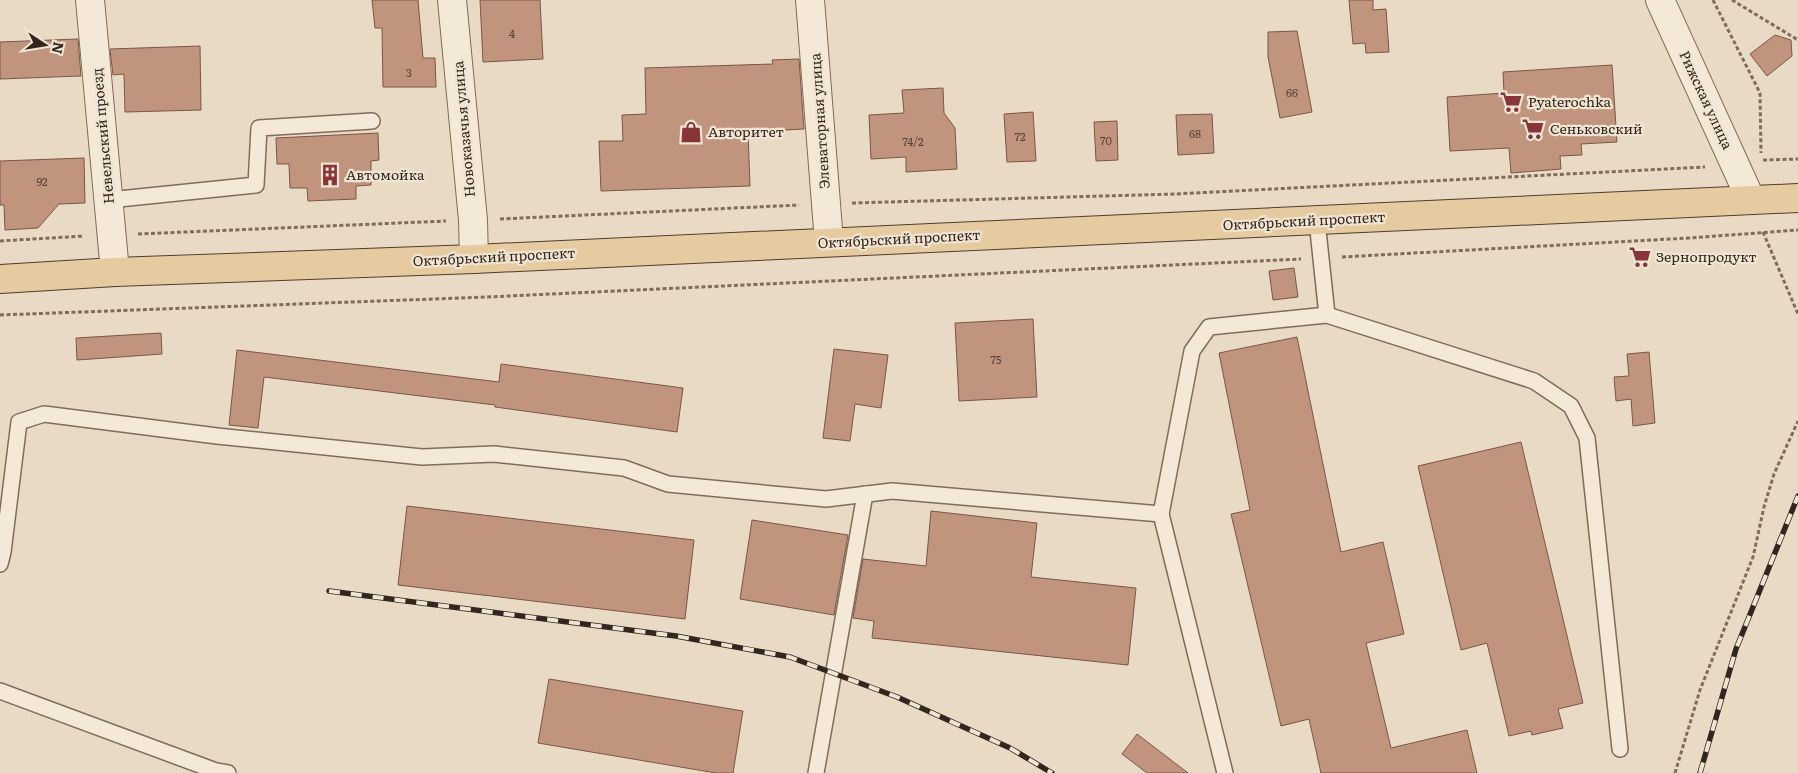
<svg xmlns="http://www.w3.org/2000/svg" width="1798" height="773" font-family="Literata,serif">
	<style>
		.building { fill: #c1947e; stroke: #7c5645 }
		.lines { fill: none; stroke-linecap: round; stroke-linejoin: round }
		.lane-casing { stroke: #806c5c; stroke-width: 18 }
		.street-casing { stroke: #806c5c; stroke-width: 30 }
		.primary-casing { stroke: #4e3c30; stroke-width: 30 }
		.path { stroke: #806c5c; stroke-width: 3; stroke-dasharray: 4 2.5; stroke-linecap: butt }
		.lane { stroke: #f4e8d6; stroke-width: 15 }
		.street { stroke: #f4e8d6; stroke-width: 28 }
		.primary { stroke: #e7cba0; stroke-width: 28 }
		.rail-casing { stroke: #32261f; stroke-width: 5.5 }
		.rail { stroke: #f0e5d2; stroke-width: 4; stroke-dasharray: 11; stroke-linecap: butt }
		.labels { text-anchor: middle; stroke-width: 4.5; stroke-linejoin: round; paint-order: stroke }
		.number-label { font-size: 11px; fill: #564237 }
		.street-label { font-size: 14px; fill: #32261f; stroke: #f0e5d2 }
		.poi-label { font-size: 14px; fill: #32261f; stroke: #f0e5d2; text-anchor: start }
	</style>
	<rect width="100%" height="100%" fill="#e8dac4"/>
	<g class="building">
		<path d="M 372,0 L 418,0 L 423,58 L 435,58 L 436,87 L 383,87 L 382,28 L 375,28 Z"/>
		<path d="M 480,0 L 540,0 L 543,59 L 483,62 Z"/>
		<path d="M 1349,0 L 1373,0 L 1373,10 L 1386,9 L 1389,52 L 1366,53 L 1365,43 L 1353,44 Z"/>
		<path d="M 1297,31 L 1312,112 L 1280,118 L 1268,57 L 1268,32 Z"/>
		<path d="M 1775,35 L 1791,40 L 1792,56 L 1767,76 L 1750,54 Z"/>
		<path d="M 78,39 L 81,76 L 0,79 L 0,42 Z"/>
		<path d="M 200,46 L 201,110 L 125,112 L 124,74 L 113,75 L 110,49 Z"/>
		<path d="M 799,59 L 804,129 L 748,132 L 750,186 L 601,191 L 599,141 L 623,141 L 622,115 L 646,114 L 645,68 L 773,64 L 772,60 Z"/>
		<path d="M 1612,65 L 1617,142 L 1581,144 L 1582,155 L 1560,156 L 1561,169 L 1511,173 L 1509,148 L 1450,151 L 1447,97 L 1504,93 L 1503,72 Z"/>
		<path d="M 943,88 L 944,113 L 955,128 L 957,169 L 906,172 L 906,157 L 871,159 L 869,115 L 904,113 L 902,90 Z"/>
		<path d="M 1033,112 L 1036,161 L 1007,162 L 1004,114 Z"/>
		<path d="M 1212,114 L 1214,153 L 1178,155 L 1176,115 Z"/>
		<path d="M 1117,121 L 1118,160 L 1096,161 L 1094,122 Z"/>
		<path d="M 378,133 L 379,160 L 371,161 L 371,185 L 356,186 L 356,199 L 308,201 L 307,188 L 290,188 L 289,164 L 277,164 L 276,138 Z"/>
		<path d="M 84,158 L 85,203 L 59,204 L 38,228 L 5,230 L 4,205 L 0,205 L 0,161 Z"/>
		<path d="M 1294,268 L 1298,297 L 1273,300 L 1269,271 Z"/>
		<path d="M 1033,319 L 1037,397 L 959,401 L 955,323 Z"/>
		<path d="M 161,333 L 162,354 L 77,360 L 76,338 Z"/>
		<path d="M 1297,337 L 1341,552 L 1383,542 L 1404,634 L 1366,643 L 1391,748 L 1467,730 L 1477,773 L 1321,773 L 1309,719 L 1281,726 L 1231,514 L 1250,510 L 1219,353 Z"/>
		<path d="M 834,349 L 888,355 L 881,408 L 855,404 L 850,441 L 823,438 Z"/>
		<path d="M 237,350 L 499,382 L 501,364 L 683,388 L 677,432 L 495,407 L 495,405 L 264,377 L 258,428 L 229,425 Z"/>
		<path d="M 1649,352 L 1655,423 L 1633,426 L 1631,399 L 1616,401 L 1614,377 L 1629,376 L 1627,354 Z"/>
		<path d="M 1521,442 L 1583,703 L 1558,709 L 1563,728 L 1532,735 L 1531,731 L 1509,736 L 1487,643 L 1461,650 L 1418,466 Z"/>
		<path d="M 407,506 L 694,540 L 685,619 L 398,585 Z"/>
		<path d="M 931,511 L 1037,523 L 1031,577 L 1136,588 L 1128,665 L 872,638 L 874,621 L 853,618 L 863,559 L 926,566 Z"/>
		<path d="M 752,520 L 848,535 L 834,615 L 740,599 Z"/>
		<path d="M 549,679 L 743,711 L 733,773 L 716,773 L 538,743 Z"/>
		<path d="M 1137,734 L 1188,773 L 1147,773 L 1122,754 Z"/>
	</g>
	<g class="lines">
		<g class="lane-casing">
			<g id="lane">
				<path d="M 109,200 L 256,185 L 259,128 L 372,121"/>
				<path d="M 1317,221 L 1327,315"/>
				<path d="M 1161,514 L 1225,773"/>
				<path d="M 0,564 L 3,552 L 19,422 L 44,414 L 217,436 L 422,457 L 494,454 L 624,468 L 668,484 L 826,499 L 892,491 L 1161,514 L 1192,351 L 1209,327 L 1327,315 L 1534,381 L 1571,406 L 1587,438 L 1620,749"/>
				<path d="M 0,691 L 216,771 L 228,773"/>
				<path d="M 816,773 L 865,494"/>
			</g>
		</g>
		<g class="street-casing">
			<g id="street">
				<path d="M 90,0 L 115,272"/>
				<path d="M 452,0 L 473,220 L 474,259"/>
				<path d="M 810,0 L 829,242"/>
				<path d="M 1660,0 L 1751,200"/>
			</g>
		</g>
		<g class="primary-casing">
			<path id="primary" d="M 0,279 L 115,272 L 474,259 L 1798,198"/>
		</g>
		<g class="path">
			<path d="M 1713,0 L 1760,93 L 1761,153"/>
			<path d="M 1732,0 L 1798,40"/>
			<path d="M 1763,160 L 1798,159"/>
			<path d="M 852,203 L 1175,194 L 1705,167"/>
			<path d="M 500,219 L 799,205"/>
			<path d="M 1763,232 L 1798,314"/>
			<path d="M 138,234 L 446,221"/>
			<path d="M 0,241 L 84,236"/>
			<path d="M 1342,257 L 1689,238 L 1798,230"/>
			<path d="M 0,315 L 487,297 L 1301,259"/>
			<path d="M 1675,773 L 1700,690 L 1753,557 L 1764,507 L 1774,474 L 1798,421"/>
		</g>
		<use href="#lane" class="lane"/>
		<use href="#street" class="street"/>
		<use href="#primary" class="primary"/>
		<g class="rail-casing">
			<g id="rail">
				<path d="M 329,591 L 676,636 L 790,657 L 897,697 L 1010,748 L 1052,773"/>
				<path d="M 1700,773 L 1736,649 L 1798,496"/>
			</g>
		</g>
		<use href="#rail" class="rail"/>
	</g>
	<defs>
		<g id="supermarket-bare" transform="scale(1.725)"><path d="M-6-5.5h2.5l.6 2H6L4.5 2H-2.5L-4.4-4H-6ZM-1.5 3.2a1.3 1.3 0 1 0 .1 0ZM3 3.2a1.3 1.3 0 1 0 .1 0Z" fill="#87343b" stroke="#f0e5d2" stroke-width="2.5" paint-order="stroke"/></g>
		<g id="shop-bare" transform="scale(1.725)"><path d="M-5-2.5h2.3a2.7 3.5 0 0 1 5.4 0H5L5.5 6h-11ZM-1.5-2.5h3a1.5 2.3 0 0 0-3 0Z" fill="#87343b" stroke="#f0e5d2" stroke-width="2.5" paint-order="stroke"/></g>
		<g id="building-bare" transform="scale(1.725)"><path d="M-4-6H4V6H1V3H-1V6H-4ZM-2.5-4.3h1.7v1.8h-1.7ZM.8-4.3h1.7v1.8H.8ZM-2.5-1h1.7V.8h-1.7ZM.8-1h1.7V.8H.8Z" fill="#87343b" stroke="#f0e5d2" stroke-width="2.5" paint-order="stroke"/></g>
	</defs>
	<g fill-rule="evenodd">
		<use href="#supermarket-bare" x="1511" y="102"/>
		<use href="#supermarket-bare" x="1533" y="129"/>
		<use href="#shop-bare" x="691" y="132"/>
		<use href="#building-bare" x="330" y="175"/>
		<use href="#supermarket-bare" x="1640" y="257"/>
	</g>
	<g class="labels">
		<g class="number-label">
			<text x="512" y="38">4</text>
			<text x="409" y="77">3</text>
			<text x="1292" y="97">66</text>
			<text x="1195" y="138">68</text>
			<text x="1020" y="141">72</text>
			<text x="1106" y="145">70</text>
			<text x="913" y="146">74/2</text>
			<text x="42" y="186">92</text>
			<text x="996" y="364">75</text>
		</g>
		<g class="street-label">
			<text transform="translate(1706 100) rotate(65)" y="5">Рижская улица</text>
			<text transform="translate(820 121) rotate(-94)" y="5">Элеваторная улица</text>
			<text transform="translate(464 129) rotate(-95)" y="5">Новоказачья улица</text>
			<text transform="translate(103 136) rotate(-95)" y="5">Невельский проезд</text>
			<text transform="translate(1304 221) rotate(-3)" y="5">Октябрьский проспект</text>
			<text transform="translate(899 239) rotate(-3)" y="5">Октябрьский проспект</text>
			<text transform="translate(494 257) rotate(-3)" y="5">Октябрьский проспект</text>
		</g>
		<g class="poi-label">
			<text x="1528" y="107">Pyaterochka</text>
			<text x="1550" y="134">Сеньковский</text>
			<text x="708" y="137">Авторитет</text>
			<text x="346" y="180">Автомойка</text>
			<text x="1656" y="262">Зернопродукт</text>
		</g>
	</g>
	<g transform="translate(45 45) rotate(102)" stroke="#f0e5d2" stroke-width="4" paint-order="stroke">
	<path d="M0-4L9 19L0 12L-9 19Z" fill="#32261f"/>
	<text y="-8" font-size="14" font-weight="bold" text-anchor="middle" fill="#32261f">N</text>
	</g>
</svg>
